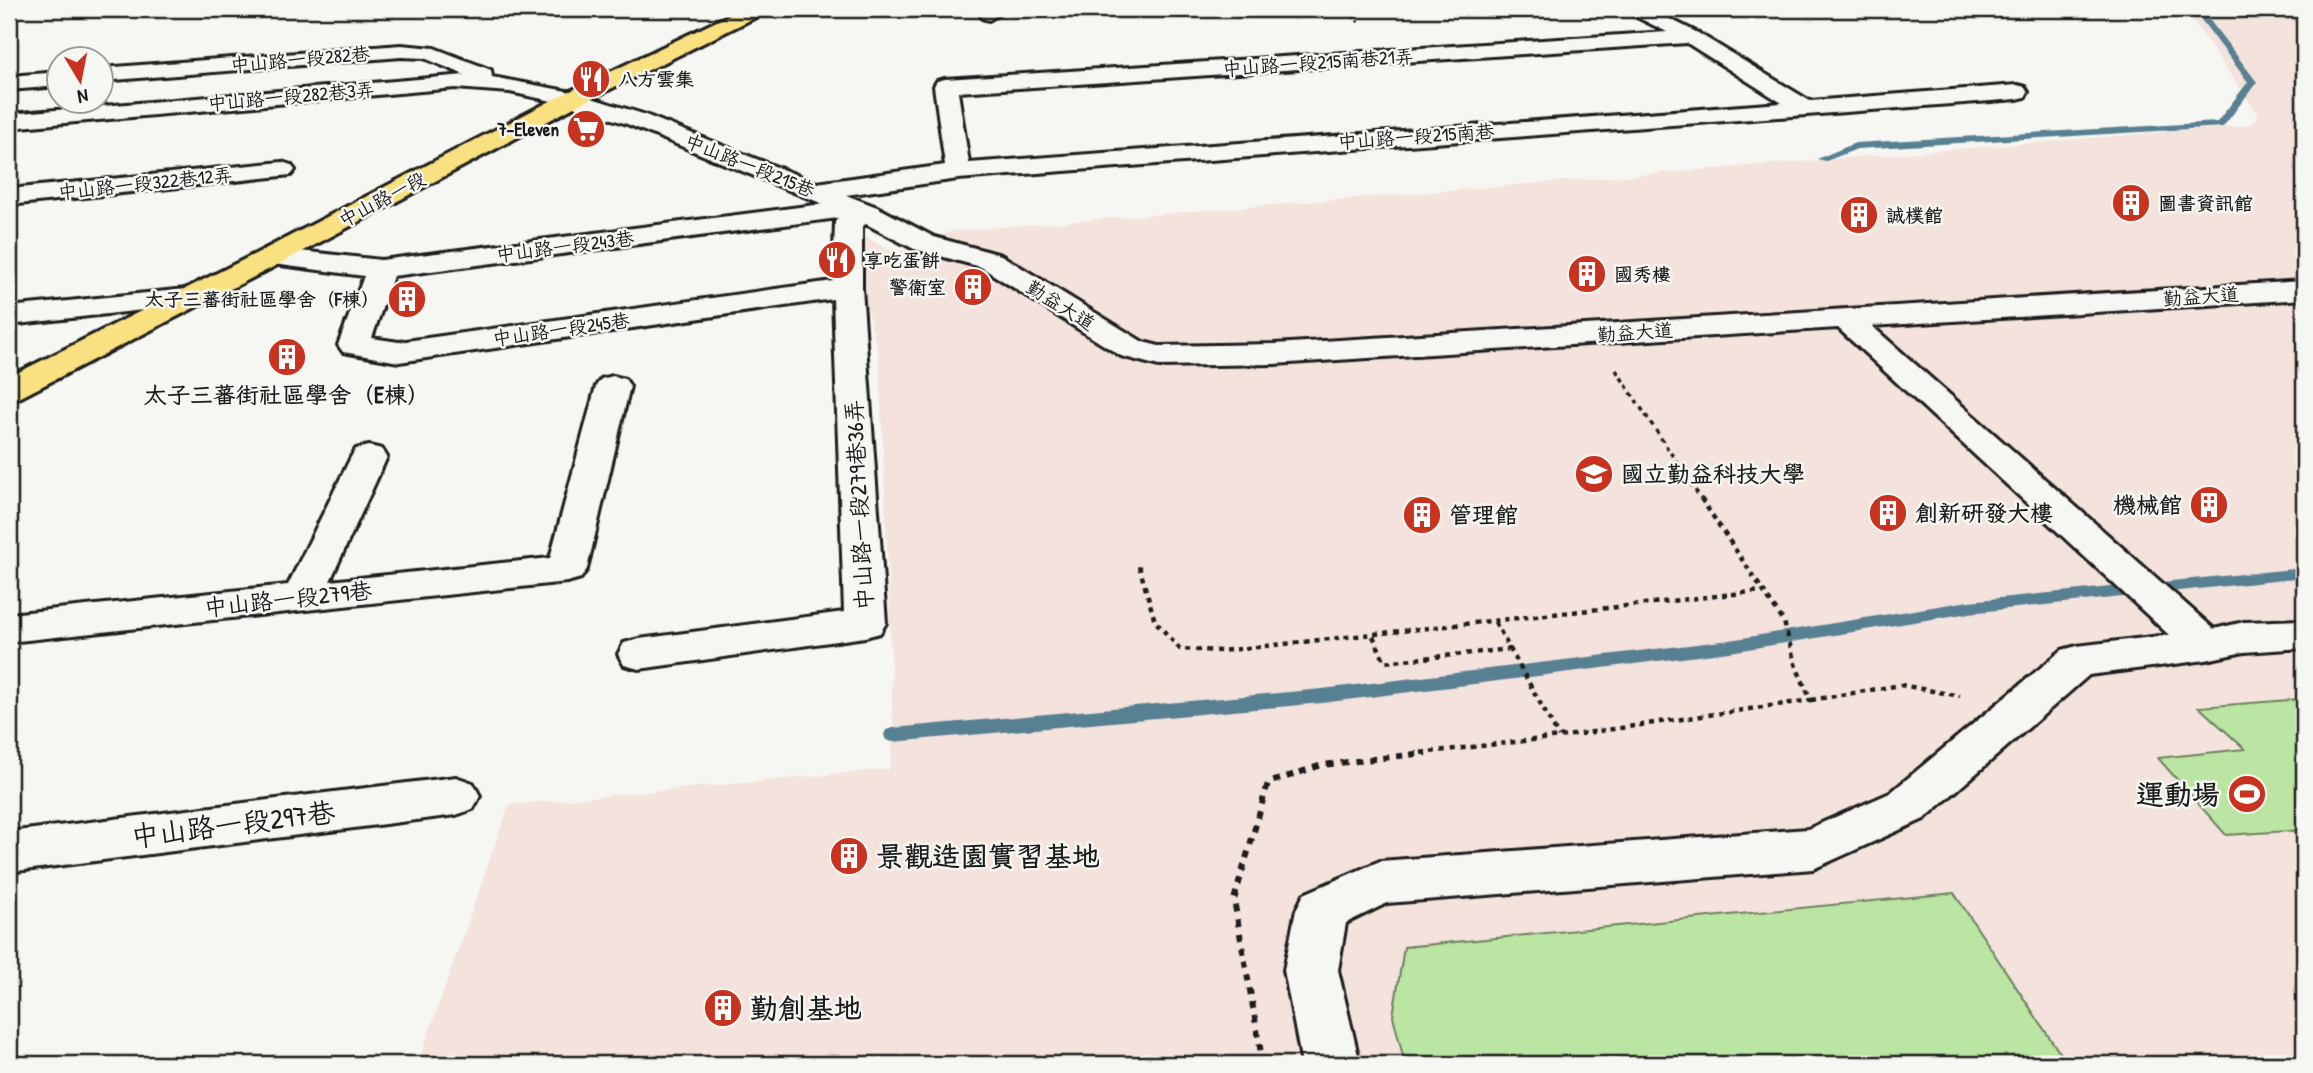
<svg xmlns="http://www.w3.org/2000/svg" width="2313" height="1073" font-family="'Patrick Hand','LXGW WenKai TC',sans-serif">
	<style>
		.built { fill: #f4e2dd }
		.green { fill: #bbe5a2; stroke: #6c805f; stroke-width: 2 }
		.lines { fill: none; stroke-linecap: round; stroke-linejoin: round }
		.stream { fill: #598093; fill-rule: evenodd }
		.minor-casing { stroke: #1c1c1c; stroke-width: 6 }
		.major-casing { stroke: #1c1c1c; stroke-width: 6 }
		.path-far3 { stroke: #1c1c1c; stroke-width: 2.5; stroke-dasharray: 2.5 2.5; stroke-linecap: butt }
		.path-far2 { stroke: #1c1c1c; stroke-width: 3.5; stroke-dasharray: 4.5 4.5; stroke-linecap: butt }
		.path-far1 { stroke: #1c1c1c; stroke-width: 4.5; stroke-dasharray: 5 5; stroke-linecap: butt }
		.path { stroke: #1c1c1c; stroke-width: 6; stroke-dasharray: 7 7; stroke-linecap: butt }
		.minor { fill: #f6f6f2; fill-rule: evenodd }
		.major { fill: #f9e181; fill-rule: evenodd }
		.labels { text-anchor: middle; stroke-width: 5; stroke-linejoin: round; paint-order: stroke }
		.far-street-label { font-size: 19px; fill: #1c1c1c; stroke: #f6f6f2 }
		.far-poi-label { font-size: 19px; font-weight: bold; fill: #1c1c1c; stroke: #f6f6f2; text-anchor: start }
		.poi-label { font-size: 23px; font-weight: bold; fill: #1c1c1c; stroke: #f6f6f2; text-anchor: start }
		.street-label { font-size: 23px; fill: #1c1c1c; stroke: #f6f6f2 }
		.near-poi-label { font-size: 28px; font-weight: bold; fill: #1c1c1c; stroke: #f6f6f2; text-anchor: start }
		.near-street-label { font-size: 28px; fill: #1c1c1c; stroke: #f6f6f2 }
	</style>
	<rect width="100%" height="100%" fill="#f6f6f2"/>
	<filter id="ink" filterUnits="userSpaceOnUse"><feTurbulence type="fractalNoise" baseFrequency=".0143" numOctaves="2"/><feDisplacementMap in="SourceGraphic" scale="14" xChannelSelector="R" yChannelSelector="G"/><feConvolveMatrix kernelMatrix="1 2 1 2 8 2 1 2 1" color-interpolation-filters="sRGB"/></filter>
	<g filter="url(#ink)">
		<path class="built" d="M 2184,9 L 2304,9 L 2304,1064 L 418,1064 L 509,805 L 890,769 L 893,735 L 889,591 L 879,357 L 857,263 L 862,235 L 896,254 L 952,231 L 2250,125 L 2259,115 Z"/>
		<g class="green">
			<path d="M 2304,699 L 2304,830 L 2226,835 L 2158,758 L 2245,749 L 2199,707 Z"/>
			<path d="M 1954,893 L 2067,1064 L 1405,1064 L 1393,1016 L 1404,947 Z"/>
		</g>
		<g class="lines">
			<g class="stream">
				<path d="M 2193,9 L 2201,9 L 2257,82 L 2223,127 L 1857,149 L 1826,161 L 1817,159 L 1855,143 L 2217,122 L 2248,82 Z"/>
				<path d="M 2304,568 L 2304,578 L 1969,613 L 1730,652 L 1322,703 L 893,742 L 886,740 L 884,735 L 886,730 L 893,728 L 1322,689 L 1730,640 L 1969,601 Z"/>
			</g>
			<g class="minor-casing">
				<g id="minor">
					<path d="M 978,9 L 996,9 L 999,14 L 989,20 L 982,18 Z"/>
					<path d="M 1627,9 L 1650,9 L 1698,33 L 1810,101 L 2017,85 L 2025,87 L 2028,92 L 2025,97 L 2017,99 L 958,179 L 846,195 L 877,207 L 934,237 L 1001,255 L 1143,342 L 1159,346 L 1274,344 L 2304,281 L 2304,299 L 1872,326 L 2214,629 L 2244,622 L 2304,620 L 2304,648 L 2244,652 L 2206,660 L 2089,675 L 1924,819 L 1813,869 L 1387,903 L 1346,923 L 1338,970 L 1360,1064 L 1302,1064 L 1284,970 L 1296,910 L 1304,894 L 1380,861 L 1808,829 L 1890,793 L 2062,650 L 2077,646 L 2169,635 L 1838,328 L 1274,364 L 1159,366 L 1121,356 L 981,267 L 914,249 L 866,224 L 862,226 L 862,288 L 886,623 L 880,633 L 865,637 L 639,669 L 624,665 L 618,654 L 624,643 L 639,639 L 844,612 L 833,299 L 399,362 L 343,352 L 338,345 L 364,276 L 273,264 L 263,262 L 259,256 L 263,250 L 273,248 L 381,260 L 823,204 L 627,124 L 566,104 L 510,92 L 455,88 L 9,128 L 9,114 L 465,75 L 424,58 L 401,57 L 102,81 L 102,68 L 401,45 L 434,48 L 491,70 L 492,77 L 572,92 L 643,114 L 817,183 L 945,165 L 934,86 L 937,81 L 945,79 L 1667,32 L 1629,13 ZM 1687,43 L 1782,103 L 969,163 L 958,92 ZM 838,218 L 835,222 L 833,281 L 399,342 L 372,338 L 393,276 Z"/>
					<path d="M 60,72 L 60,86 L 9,90 L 9,76 Z"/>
					<path d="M 282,162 L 291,165 L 295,170 L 291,175 L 9,205 L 9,189 Z"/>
					<path d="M 186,289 L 197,292 L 201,298 L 197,304 L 9,325 L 9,307 Z"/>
					<path d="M 613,376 L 625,379 L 630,386 L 587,569 L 581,578 L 567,582 L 9,642 L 9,614 L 288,585 L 351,457 L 356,449 L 369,446 L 382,449 L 387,457 L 330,581 L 550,558 L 596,386 L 601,379 Z"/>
					<path d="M 456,777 L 473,783 L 480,796 L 473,809 L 456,815 L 9,872 L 9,832 Z"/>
				</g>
			</g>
			<g class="major-casing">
				<path id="major" d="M 742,9 L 767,9 L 764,13 L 580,104 L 283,262 L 21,397 L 9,400 L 9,377 L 263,250 L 564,94 Z"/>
			</g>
			<g class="path-far3">
				<path d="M 1287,9 L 1295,19"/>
				<path d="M 1347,9 L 1360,24"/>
			</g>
			<path class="path-far2" d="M 1616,370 L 1701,499"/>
			<g class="path-far1">
				<path d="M 1139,566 L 1155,621 L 1180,649 L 1221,651 L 1761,591"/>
				<path d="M 1495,622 L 1559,737"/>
				<path d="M 1373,636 L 1385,662 L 1511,649"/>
				<path d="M 1811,700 L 1901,685 L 1960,696"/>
				<path d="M 1411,754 L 1559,737 L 1811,700 L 1795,664 L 1784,622 L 1700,497"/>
			</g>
			<path class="path" d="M 1263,1064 L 1234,900 L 1268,783 L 1322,765 L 1426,753"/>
			<use href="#minor" class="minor"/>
			<use href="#major" class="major"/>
		</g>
	</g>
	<defs>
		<g id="restaurant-disc" transform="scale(2.0125)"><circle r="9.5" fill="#c8321e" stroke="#f6f6f2"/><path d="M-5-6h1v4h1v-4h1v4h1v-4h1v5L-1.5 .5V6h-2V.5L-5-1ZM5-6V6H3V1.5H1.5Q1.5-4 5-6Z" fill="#fff"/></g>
		<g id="supermarket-disc" transform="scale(2.0125)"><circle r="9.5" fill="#c8321e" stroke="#f6f6f2"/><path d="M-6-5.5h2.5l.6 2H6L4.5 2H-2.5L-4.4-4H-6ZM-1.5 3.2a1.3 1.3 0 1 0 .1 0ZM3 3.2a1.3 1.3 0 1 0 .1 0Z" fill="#fff"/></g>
		<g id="building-disc" transform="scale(2.0125)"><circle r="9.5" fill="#c8321e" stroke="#f6f6f2"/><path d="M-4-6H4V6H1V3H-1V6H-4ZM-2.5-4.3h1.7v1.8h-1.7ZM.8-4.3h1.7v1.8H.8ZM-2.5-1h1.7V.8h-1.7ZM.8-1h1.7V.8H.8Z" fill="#fff"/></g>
		<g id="university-disc" transform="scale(2.0125)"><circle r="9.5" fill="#c8321e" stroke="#f6f6f2"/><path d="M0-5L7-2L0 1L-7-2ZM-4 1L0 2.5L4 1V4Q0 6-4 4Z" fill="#fff"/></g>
		<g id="stadium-disc" transform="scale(2.0125)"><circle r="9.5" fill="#c8321e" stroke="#f6f6f2"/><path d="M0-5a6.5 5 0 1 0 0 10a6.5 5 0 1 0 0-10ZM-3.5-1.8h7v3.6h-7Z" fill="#fff"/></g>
	</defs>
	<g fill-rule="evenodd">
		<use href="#restaurant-disc" x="591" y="79"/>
		<use href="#supermarket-disc" x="586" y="129"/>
		<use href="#building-disc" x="2131" y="203"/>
		<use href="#building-disc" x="1859" y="215"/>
		<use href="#restaurant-disc" x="837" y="260"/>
		<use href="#building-disc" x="1587" y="274"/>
		<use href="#building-disc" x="973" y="287"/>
		<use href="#building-disc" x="407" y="299"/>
		<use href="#building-disc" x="287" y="357"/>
		<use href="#university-disc" x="1594" y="474"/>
		<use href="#building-disc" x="2209" y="505"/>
		<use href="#building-disc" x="1888" y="513"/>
		<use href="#building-disc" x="1422" y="515"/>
		<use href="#stadium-disc" x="2247" y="794"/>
		<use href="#building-disc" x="849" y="856"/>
		<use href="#building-disc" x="723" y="1008"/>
	</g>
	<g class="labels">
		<g class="far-street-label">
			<text transform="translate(300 59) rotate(-5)" y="7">中山路一段282巷</text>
			<text transform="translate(1318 62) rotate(-4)" y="7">中山路一段215南巷21弄</text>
			<text transform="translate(291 96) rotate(-5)" y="7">中山路一段282巷3弄</text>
			<text transform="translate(1416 136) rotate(-4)" y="7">中山路一段215南巷</text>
			<text transform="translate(750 165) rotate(22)" y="7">中山路一段215巷</text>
			<text transform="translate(145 183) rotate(-6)" y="7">中山路一段322巷12弄</text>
			<text transform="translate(382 199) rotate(-28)" y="7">中山路一段</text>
			<text transform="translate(565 246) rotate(-7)" y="7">中山路一段243巷</text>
			<text transform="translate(2201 296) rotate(-4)" y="7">勤益大道</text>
			<text transform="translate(1061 305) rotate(32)" y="7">勤益大道</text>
			<text transform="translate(561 329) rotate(-8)" y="7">中山路一段245巷</text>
			<text transform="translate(1635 332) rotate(-4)" y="7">勤益大道</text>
		</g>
		<g class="far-poi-label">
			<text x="618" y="86">八方雲集</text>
			<text x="559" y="136" text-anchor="end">7-Eleven</text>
			<text x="2158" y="210">圖書資訊館</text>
			<text x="1886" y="222">誠樸館</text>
			<text x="864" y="267">享吃蛋餅</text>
			<text x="1614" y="281">國秀樓</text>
			<text x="946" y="294" text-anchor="end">警衛室</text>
			<text x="380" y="306" text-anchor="end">太子三蕃街社區學舍（F棟）</text>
		</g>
		<g class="poi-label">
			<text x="287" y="403" text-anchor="middle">太子三蕃街社區學舍（E棟）</text>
			<text x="1621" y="482">國立勤益科技大學</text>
			<text x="2182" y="513" text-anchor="end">機械館</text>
			<text x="1915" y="521">創新研發大樓</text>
			<text x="1449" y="523">管理館</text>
		</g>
		<g class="street-label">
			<text transform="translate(859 505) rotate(-93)" y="8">中山路一段279巷36弄</text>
			<text transform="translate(288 599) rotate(-6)" y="8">中山路一段279巷</text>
		</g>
		<g class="near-poi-label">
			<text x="2220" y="804" text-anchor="end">運動場</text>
			<text x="876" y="866">景觀造園實習基地</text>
			<text x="750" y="1018">勤創基地</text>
		</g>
		<g class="near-street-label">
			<text transform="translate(233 824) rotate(-7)" y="10">中山路一段297巷</text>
		</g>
	</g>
	<rect width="2313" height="1073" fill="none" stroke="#f6f6f2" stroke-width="35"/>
	<rect x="18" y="18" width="2278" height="1038" fill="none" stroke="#1c1c1c" stroke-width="2.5" filter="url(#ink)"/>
	<g transform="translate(80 80) rotate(170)"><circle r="33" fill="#f6f6f2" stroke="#9f9f9c" stroke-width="2"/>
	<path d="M0-5L12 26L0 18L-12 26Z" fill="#c8321e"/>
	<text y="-10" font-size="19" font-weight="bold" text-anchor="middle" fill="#1c1c1c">N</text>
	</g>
</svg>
